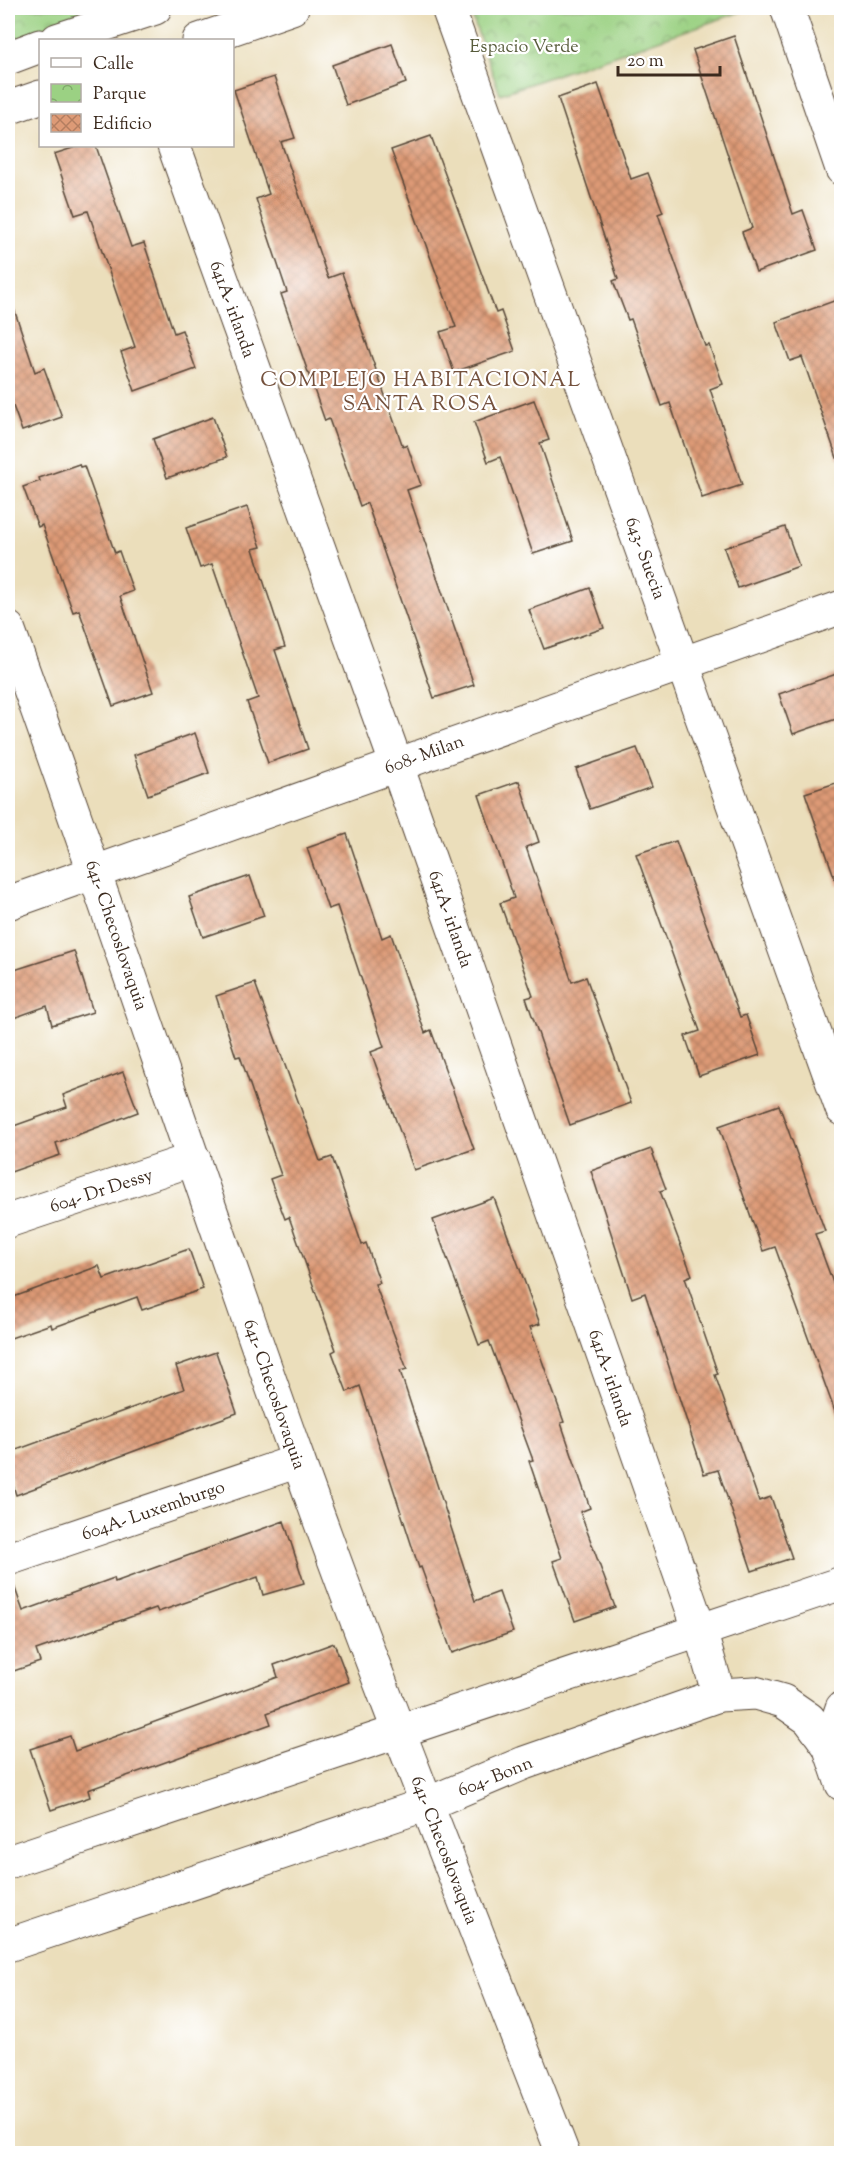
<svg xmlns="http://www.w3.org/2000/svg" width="849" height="2161" font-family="'Sorts Mill Goudy',serif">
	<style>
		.park { fill: url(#park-crowns); stroke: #6b7e50; stroke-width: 1.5 }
		.building { fill: url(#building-cross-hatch) }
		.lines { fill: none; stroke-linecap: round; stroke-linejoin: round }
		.minor-casing { stroke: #554536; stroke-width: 35 }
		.minor { stroke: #fff; stroke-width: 33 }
		.labels { text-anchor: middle; stroke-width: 4.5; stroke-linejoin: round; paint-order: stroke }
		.park-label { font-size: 18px; fill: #585c3c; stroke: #fff }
		.street-label { font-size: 18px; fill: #3b2a1e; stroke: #fff }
		.quarter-label { font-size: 21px; letter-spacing: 1.5px; fill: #74513d; stroke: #fff }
	</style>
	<defs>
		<pattern id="park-crowns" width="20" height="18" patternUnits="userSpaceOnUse" patternTransform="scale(1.5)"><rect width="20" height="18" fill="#9bd183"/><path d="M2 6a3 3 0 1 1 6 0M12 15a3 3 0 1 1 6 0" fill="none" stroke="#80aa6b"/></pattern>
		<pattern id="building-cross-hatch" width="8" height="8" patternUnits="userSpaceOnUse" patternTransform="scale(1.5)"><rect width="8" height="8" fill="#dd9a76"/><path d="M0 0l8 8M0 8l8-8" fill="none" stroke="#b47e60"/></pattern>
	</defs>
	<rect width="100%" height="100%" fill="#fff"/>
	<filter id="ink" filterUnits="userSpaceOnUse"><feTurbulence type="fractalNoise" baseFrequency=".0167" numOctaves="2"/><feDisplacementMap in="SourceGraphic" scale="12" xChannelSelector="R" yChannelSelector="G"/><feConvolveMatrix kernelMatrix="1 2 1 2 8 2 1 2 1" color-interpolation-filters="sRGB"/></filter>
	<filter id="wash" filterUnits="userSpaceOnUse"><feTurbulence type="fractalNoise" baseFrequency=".008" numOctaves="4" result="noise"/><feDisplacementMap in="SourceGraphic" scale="24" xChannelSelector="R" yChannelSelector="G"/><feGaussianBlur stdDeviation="1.35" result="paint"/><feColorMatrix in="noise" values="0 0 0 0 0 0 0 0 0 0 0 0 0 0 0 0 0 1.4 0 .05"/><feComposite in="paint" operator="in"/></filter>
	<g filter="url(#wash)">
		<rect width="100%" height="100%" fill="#ebdebb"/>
		<g class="park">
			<path d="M 8,8 L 112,8 L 8,44 Z"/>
			<path d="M 469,8 L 752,8 L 500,94 Z"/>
		</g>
		<g id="blocks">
			<g class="building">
				<path d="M 734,36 L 793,214 L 803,210 L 817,250 L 756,272 L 742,232 L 752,228 L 693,50 Z"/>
				<path d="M 392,44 L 406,83 L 346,105 L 332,65 Z"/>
				<path d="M 274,77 L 295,138 L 281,142 L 328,278 L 342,273 L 403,447 L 407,445 L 421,485 L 407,490 L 474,685 L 434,698 L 367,503 L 360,506 L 329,419 L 325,421 L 311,381 L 281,294 L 287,292 L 256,199 L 269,194 L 234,90 Z"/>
				<path d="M 598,84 L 631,179 L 648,173 L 663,212 L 658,214 L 705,346 L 709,345 L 723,384 L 710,389 L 742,485 L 702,498 L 670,403 L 662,406 L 631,319 L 628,320 L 613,281 L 618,279 L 558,98 Z"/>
				<path d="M 431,136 L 496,313 L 501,311 L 515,351 L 454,372 L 440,332 L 456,327 L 391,150 Z"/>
				<path d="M 79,146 L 96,146 L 131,247 L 144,243 L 174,333 L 182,330 L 196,369 L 135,391 L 121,352 L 135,347 L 88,211 L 75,215 L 54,154 Z"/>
				<path d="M 842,298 L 842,458 L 837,458 L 802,357 L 790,361 L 776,322 Z"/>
				<path d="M 12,303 L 35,372 L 44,368 L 62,417 L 22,431 L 8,392 L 8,304 Z"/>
				<path d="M 534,400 L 549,440 L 540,443 L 573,541 L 533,554 L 500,457 L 488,462 L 474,422 Z"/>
				<path d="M 213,417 L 227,457 L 167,478 L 153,439 Z"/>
				<path d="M 79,464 L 80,467 L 84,466 L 115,553 L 119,551 L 133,591 L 120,596 L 153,692 L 113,706 L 79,610 L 73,612 L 42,525 L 38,527 L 23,487 L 40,481 L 39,478 Z"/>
				<path d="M 247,507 L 261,547 L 253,549 L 285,647 L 275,650 L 308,749 L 268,763 L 247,702 L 258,698 L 212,564 L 200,568 L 186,528 Z"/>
				<path d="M 785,527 L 799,566 L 738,588 L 724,548 Z"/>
				<path d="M 590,588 L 604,628 L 544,649 L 529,610 Z"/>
				<path d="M 842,672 L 842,717 L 793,734 L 779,694 Z"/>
				<path d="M 195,733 L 209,773 L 148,795 L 134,755 Z"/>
				<path d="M 637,748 L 652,787 L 590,809 L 576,769 Z"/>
				<path d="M 519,781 L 539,842 L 526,847 L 572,982 L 586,977 L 631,1103 L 570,1125 L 526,998 L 533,996 L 500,903 L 514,898 L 479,795 Z"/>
				<path d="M 842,781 L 842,884 L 837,885 L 805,793 Z"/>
				<path d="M 347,834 L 382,938 L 391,934 L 425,1033 L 431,1030 L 474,1149 L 414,1170 L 371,1052 L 384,1047 L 337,906 L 328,909 L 307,848 Z"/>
				<path d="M 676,841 L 740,1017 L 746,1015 L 760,1055 L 699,1076 L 685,1036 L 700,1031 L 636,854 Z"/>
				<path d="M 250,876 L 264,916 L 203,937 L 189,897 Z"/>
				<path d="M 74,951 L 93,1012 L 52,1025 L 47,1006 L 8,1020 L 8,972 Z"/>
				<path d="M 255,983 L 320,1161 L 332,1157 L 362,1245 L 366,1243 L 380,1283 L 375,1284 L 407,1369 L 400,1371 L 475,1601 L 499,1592 L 513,1632 L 452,1653 L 421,1567 L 419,1568 L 360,1386 L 347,1392 L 332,1352 L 336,1350 L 289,1217 L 285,1219 L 270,1179 L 281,1175 L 240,1056 L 236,1057 L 216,996 Z"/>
				<path d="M 123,1072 L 138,1112 L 56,1143 L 60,1155 L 8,1173 L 8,1128 L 67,1107 L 63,1095 Z"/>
				<path d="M 779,1105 L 825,1231 L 815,1234 L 842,1307 L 842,1420 L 838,1420 L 775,1247 L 763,1251 L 719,1126 Z"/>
				<path d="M 651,1149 L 666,1189 L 660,1191 L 692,1275 L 685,1278 L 718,1374 L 715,1375 L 759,1501 L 771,1497 L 792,1558 L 752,1571 L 718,1470 L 704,1474 L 645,1293 L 632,1298 L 591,1171 Z"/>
				<path d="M 494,1198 L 540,1324 L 530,1327 L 564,1422 L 561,1423 L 590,1508 L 580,1512 L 615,1607 L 575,1621 L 553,1561 L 562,1558 L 529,1461 L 533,1460 L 489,1341 L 479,1345 L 433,1220 Z"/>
				<path d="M 189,1249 L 203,1289 L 142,1310 L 137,1297 L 52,1328 L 51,1324 L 8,1339 L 8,1299 L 99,1266 L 104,1279 Z"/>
				<path d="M 216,1352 L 237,1413 L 16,1495 L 8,1469 L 8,1453 L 184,1389 L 176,1366 Z"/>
				<path d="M 284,1521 L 304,1583 L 263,1595 L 258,1577 L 158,1612 L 156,1608 L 36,1650 L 40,1662 L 8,1673 L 8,1581 L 12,1580 L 23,1611 L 114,1578 L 115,1582 Z"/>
				<path d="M 334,1643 L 349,1682 L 267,1713 L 271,1724 L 88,1790 L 90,1797 L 51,1810 L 30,1749 L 70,1736 L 75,1751 L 278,1677 L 274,1665 Z"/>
			</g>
		</g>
	</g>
	<g filter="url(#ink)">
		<use href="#blocks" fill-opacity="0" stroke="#554536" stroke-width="1.5"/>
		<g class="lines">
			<g class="minor-casing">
				<g id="minor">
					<path d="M 448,8 L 842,1109"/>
					<path d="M 787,8 L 842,169"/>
					<path d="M 57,40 L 155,8"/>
					<path d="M 199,40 L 292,8"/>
					<path d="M 8,58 L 40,46"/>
					<path d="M 8,108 L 40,97"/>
					<path d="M 174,146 L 396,763 L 700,1631 L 719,1695"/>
					<path d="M 8,628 C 108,904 199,1183 298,1460 C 381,1693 474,1923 563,2154"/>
					<path d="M 8,903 L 842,607"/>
					<path d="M 8,1221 L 194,1159"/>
					<path d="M 8,1559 L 298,1461"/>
					<path d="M 829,1746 L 842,1708"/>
					<path d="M 8,1862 L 842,1583"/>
					<path d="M 8,1945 L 427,1804 L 524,1763 L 719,1695 L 755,1693 L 783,1701 L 809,1719 L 829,1746 L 842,1784"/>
				</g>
			</g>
			<use href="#minor" class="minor"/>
		</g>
	</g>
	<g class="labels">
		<g class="park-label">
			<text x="524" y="52">Espacio Verde</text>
		</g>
		<g class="street-label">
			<text transform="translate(233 309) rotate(70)" y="6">641A- irlanda</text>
			<text transform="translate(646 558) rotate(70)" y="6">643- Suecia</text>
			<text transform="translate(424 754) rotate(-20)" y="6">608- Milan</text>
			<text transform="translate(451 919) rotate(71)" y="6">641A- irlanda</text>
			<text transform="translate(117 935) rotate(71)" y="6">641- Checoslovaquia</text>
			<text transform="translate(101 1190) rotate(-18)" y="6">604- Dr Dessy</text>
			<text transform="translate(611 1378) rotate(71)" y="6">641A- irlanda</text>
			<text transform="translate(275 1394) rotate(71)" y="6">641- Checoslovaquia</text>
			<text transform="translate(153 1510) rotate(-19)" y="6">604A- Luxemburgo</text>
			<text transform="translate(495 1776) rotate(-22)" y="6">604- Bonn</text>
			<text transform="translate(445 1850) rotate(69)" y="6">641- Checoslovaquia</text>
		</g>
		<g class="quarter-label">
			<text x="421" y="386">COMPLEJO HABITACIONAL<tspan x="421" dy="24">SANTA ROSA</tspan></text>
		</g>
	</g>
	<rect width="849" height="2161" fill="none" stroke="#fff" stroke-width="30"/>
	<rect x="39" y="39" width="195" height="108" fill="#ffffff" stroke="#b1aaa5" stroke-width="1.5"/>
	<rect x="51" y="58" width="30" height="9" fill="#ffffff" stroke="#b1aaa5" stroke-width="1.5"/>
	<text x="93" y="69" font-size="18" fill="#3b2a1e">Calle</text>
	<rect x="51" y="84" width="30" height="18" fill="url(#park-crowns)" stroke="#b1aaa5" stroke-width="1.5"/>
	<text x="93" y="99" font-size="18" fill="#3b2a1e">Parque</text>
	<rect x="51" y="114" width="30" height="18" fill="url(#building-cross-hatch)" stroke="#b1aaa5" stroke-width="1.5"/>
	<text x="93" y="129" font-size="18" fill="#3b2a1e">Edificio</text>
	<path d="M618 66v9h102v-9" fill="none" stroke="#3b2a1e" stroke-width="3"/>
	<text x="627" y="66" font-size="18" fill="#3b2a1e" stroke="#ffffff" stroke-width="4.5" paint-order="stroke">20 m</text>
</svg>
